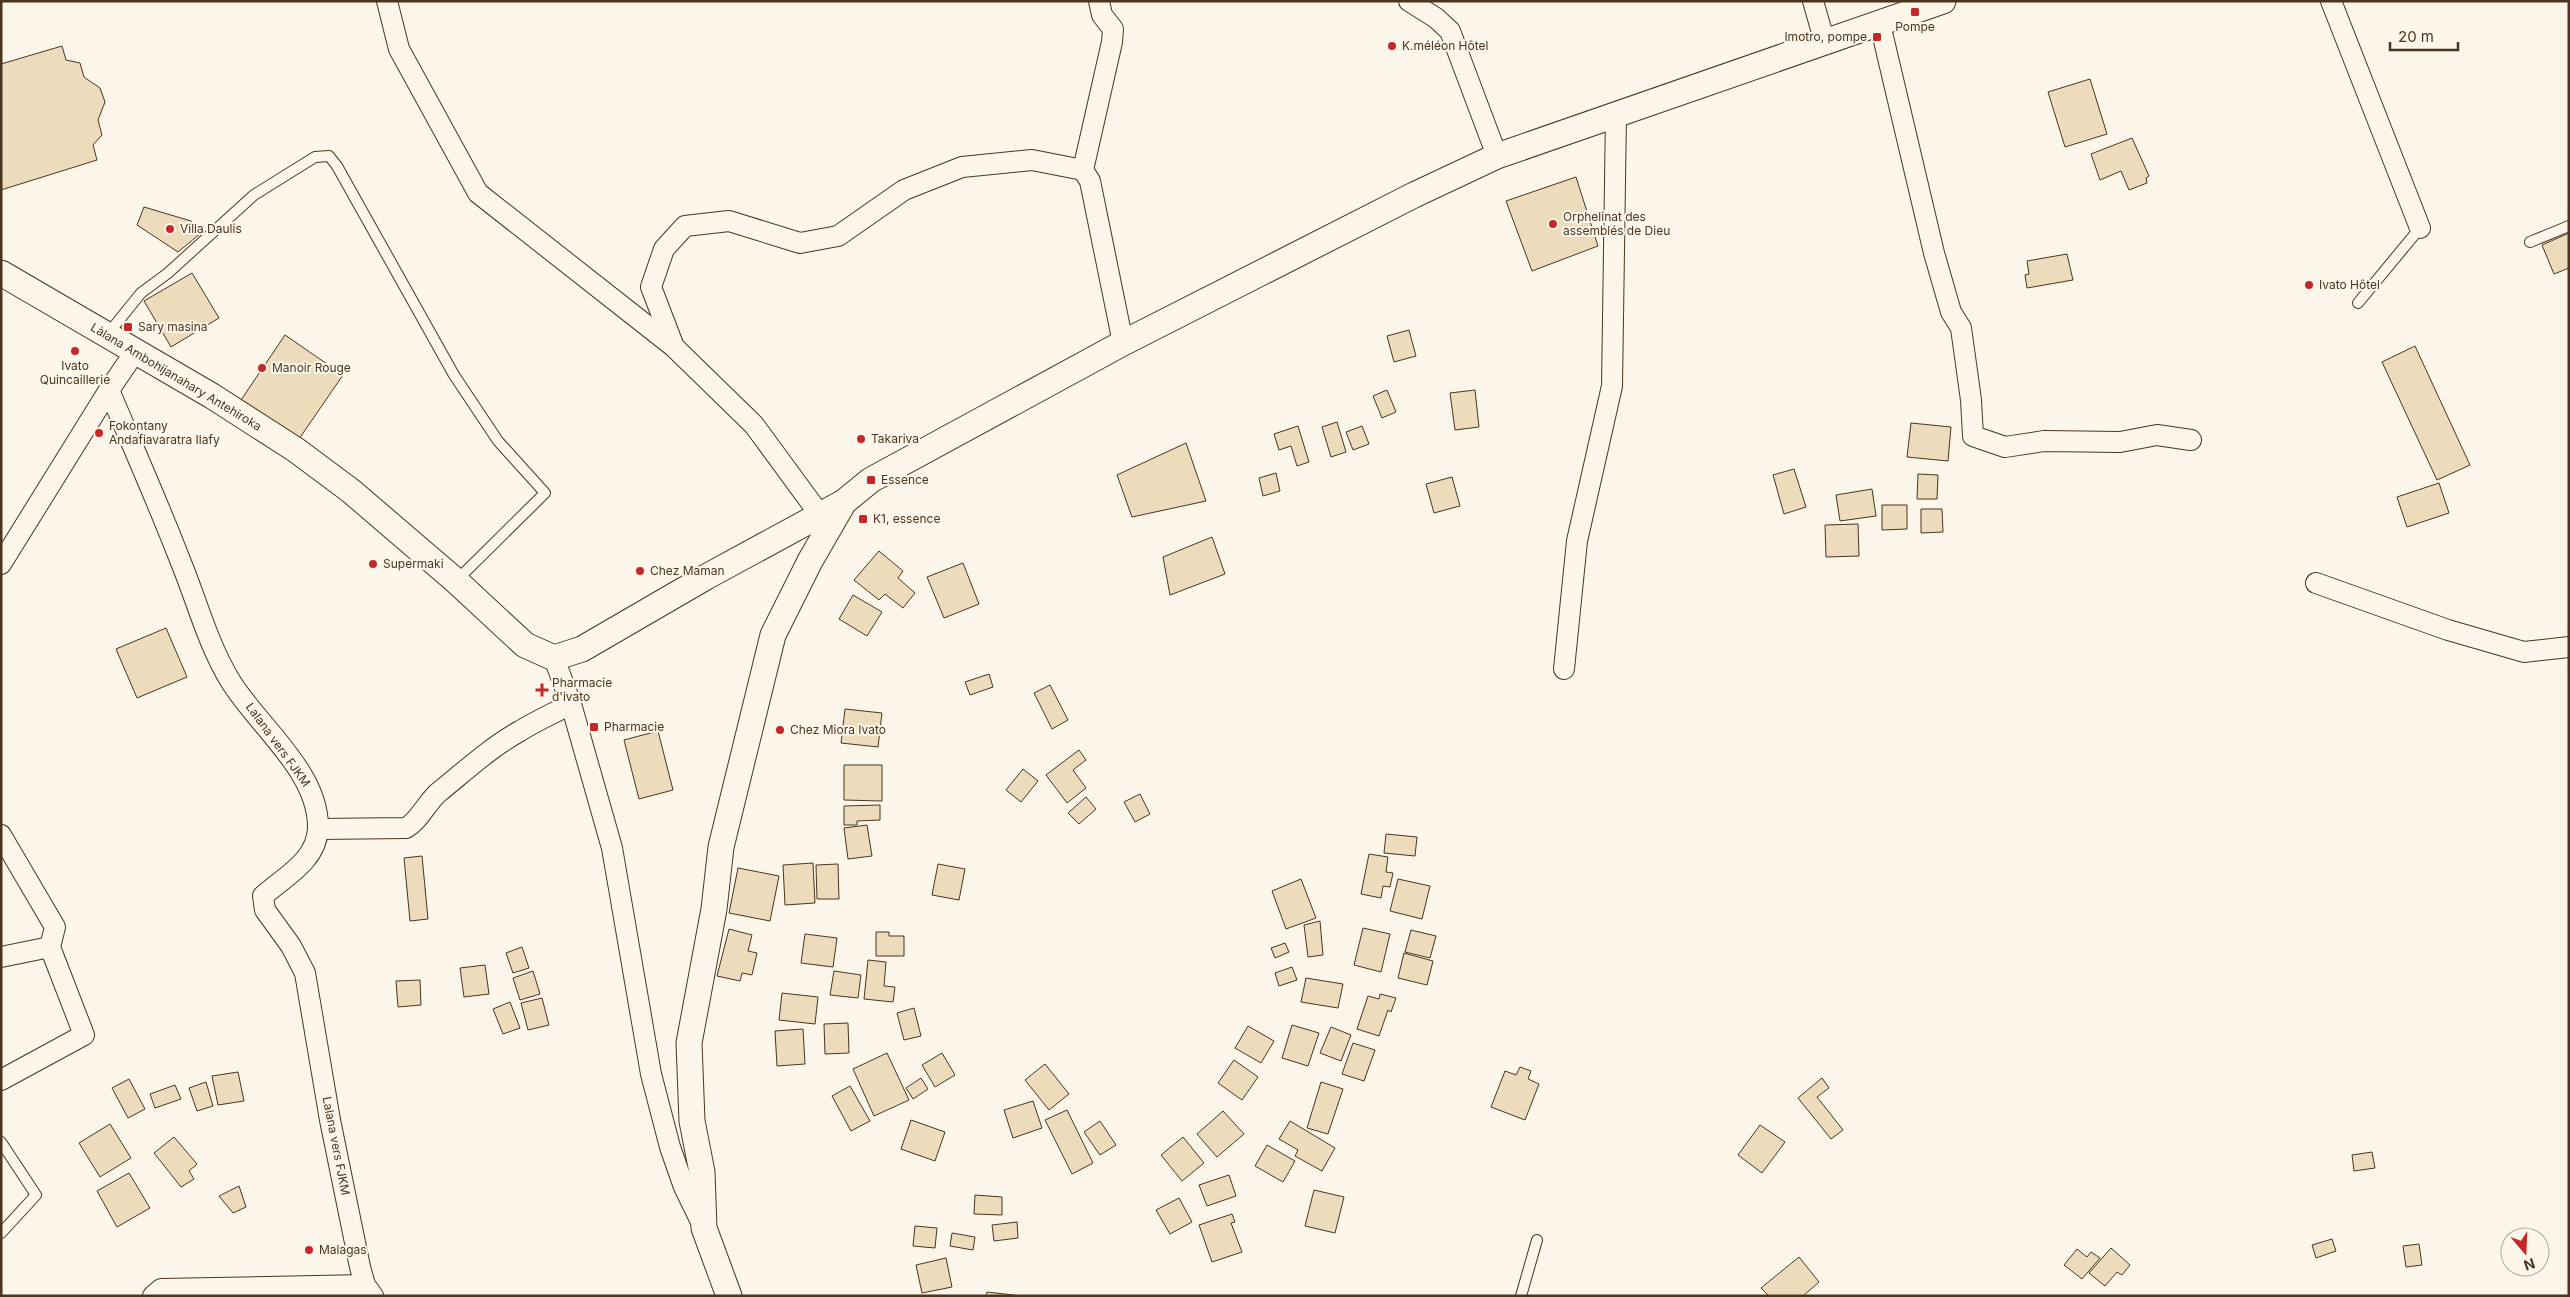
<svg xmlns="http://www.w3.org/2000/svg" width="2570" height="1297" font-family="Inter,sans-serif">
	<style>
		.building { fill: #ecdcbc; stroke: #4a3520 }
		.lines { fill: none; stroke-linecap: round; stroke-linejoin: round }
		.service-casing { stroke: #4a3520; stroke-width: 12 }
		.minor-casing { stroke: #4a3520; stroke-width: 22 }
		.tertiary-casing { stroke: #4a3520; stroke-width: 27 }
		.service { stroke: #fbf6e9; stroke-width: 10 }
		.minor { stroke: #fbf6e9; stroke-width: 20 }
		.tertiary { stroke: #fbf6e9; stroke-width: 25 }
		.poi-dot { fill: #c62828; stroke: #fbf6e9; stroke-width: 2 }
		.labels { text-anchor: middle; stroke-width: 4; stroke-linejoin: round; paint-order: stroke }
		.poi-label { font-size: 12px; fill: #4a3520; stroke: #fbf6e9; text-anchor: start }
		.street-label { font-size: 12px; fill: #4a3520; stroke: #fbf6e9 }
	</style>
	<rect width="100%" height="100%" fill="#fbf6e9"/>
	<g class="building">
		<path d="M 62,46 L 66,60 L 80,63 L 84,77 L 100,88 L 105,102 L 98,120 L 102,135 L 93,145 L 97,160 L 1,190 L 1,64 Z"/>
		<path d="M 2090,79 L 2107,134 L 2065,147 L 2048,92 Z"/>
		<path d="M 2132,138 L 2149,176 L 2146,178 L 2147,183 L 2129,190 L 2121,171 L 2100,180 L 2091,154 Z"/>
		<path d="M 1576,177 L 1598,246 L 1532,271 L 1506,201 Z"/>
		<path d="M 144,207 L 191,221 L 201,233 L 178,252 L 137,225 Z"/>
		<path d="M 2569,233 L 2569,268 L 2554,274 L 2542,245 Z"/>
		<path d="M 2067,254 L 2073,280 L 2027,288 L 2025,275 L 2029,274 L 2027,261 Z"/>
		<path d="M 192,273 L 219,318 L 171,347 L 144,301 Z"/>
		<path d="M 1409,330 L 1416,356 L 1394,362 L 1387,336 Z"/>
		<path d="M 285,335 L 343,375 L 299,439 L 241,400 Z"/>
		<path d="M 2415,346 L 2470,465 L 2437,480 L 2382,362 Z"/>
		<path d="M 1387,390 L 1396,412 L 1382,418 L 1373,396 Z"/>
		<path d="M 1475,390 L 1479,427 L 1455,430 L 1450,393 Z"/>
		<path d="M 1337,422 L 1346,452 L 1331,457 L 1322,427 Z"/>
		<path d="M 1911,423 L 1951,427 L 1948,461 L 1907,457 Z"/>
		<path d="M 1298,426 L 1309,462 L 1297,466 L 1291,446 L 1279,450 L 1274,434 Z"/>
		<path d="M 1362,426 L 1369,444 L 1353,450 L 1346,432 Z"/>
		<path d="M 1186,443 L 1206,501 L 1132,517 L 1117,475 Z"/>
		<path d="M 1794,469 L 1806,507 L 1784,514 L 1773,475 Z"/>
		<path d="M 1276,473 L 1280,491 L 1263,496 L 1259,478 Z"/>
		<path d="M 1918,474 L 1938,475 L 1937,499 L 1917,499 Z"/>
		<path d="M 1452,477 L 1460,506 L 1434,513 L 1426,484 Z"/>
		<path d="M 2439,483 L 2449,513 L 2407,527 L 2397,497 Z"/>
		<path d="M 1872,489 L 1876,516 L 1840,521 L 1836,495 Z"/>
		<path d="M 1882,505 L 1907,505 L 1907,529 L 1882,530 Z"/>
		<path d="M 1921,509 L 1942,509 L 1943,532 L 1921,533 Z"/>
		<path d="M 1858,524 L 1859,556 L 1826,557 L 1825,525 Z"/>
		<path d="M 1212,537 L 1225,574 L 1170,595 L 1163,557 Z"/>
		<path d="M 879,551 L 903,571 L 898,578 L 915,593 L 903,608 L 885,594 L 879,600 L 854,580 Z"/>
		<path d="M 963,563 L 979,604 L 944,618 L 927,577 Z"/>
		<path d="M 853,595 L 882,612 L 867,636 L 839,619 Z"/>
		<path d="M 166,628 L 187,677 L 137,698 L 116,649 Z"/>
		<path d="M 989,674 L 993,687 L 970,695 L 965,682 Z"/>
		<path d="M 1050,685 L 1068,720 L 1052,729 L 1034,693 Z"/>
		<path d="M 845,709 L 882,713 L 878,747 L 841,743 Z"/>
		<path d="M 658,731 L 673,790 L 639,799 L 624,740 Z"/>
		<path d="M 1079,750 L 1086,760 L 1073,770 L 1086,788 L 1067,803 L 1046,775 Z"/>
		<path d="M 844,765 L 882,765 L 882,801 L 844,800 Z"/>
		<path d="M 1023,769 L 1038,781 L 1021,802 L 1006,790 Z"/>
		<path d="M 1140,794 L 1150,814 L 1135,822 L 1124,802 Z"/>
		<path d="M 1086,797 L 1096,809 L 1079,824 L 1068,813 Z"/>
		<path d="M 880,805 L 880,820 L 857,821 L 857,825 L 844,825 L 844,806 Z"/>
		<path d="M 867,825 L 872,856 L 848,859 L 844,828 Z"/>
		<path d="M 1386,834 L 1417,837 L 1415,856 L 1384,853 Z"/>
		<path d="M 1369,854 L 1388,857 L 1386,872 L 1393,873 L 1390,887 L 1383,886 L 1381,898 L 1361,894 Z"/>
		<path d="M 422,856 L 428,919 L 410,921 L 404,858 Z"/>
		<path d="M 813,863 L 815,903 L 785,905 L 783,865 Z"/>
		<path d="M 838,864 L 839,899 L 817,899 L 816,865 Z"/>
		<path d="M 938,864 L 965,869 L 959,900 L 932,895 Z"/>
		<path d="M 738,868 L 779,876 L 770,921 L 729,913 Z"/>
		<path d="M 1301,879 L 1316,918 L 1286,929 L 1272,891 Z"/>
		<path d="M 1398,879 L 1430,886 L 1422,919 L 1390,911 Z"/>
		<path d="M 1320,921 L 1323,955 L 1308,957 L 1304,925 Z"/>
		<path d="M 1363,928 L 1390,934 L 1381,972 L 1354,965 Z"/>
		<path d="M 729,929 L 752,935 L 748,951 L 757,953 L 752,975 L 742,973 L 740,981 L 717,976 Z"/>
		<path d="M 1411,930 L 1436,936 L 1430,958 L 1405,952 Z"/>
		<path d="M 876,932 L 889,932 L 889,936 L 904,936 L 904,956 L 876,956 Z"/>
		<path d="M 805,934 L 837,938 L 833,967 L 801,963 Z"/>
		<path d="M 1285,943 L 1289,952 L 1275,958 L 1271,948 Z"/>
		<path d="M 522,947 L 529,968 L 513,973 L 506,953 Z"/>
		<path d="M 1404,953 L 1433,961 L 1427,985 L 1398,978 Z"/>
		<path d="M 868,960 L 886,962 L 884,986 L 895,987 L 893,1002 L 864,999 Z"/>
		<path d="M 485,965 L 489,994 L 464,997 L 460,968 Z"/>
		<path d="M 1292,967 L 1297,980 L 1279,986 L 1275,973 Z"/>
		<path d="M 533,971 L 540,994 L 520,1000 L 513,978 Z"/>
		<path d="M 834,971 L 861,975 L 858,998 L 830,995 Z"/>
		<path d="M 1306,978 L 1343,984 L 1338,1008 L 1301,1002 Z"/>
		<path d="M 420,980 L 421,1005 L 398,1007 L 396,981 Z"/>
		<path d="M 782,993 L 818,997 L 815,1024 L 779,1020 Z"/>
		<path d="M 1380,994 L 1396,998 L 1391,1012 L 1388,1010 L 1379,1036 L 1357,1029 L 1368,996 L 1379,999 Z"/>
		<path d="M 542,998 L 549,1025 L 528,1030 L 521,1003 Z"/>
		<path d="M 510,1002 L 520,1028 L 503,1034 L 493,1009 Z"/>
		<path d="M 914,1008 L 921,1036 L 904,1040 L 897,1013 Z"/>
		<path d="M 848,1023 L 849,1053 L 825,1054 L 824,1024 Z"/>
		<path d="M 1292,1025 L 1319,1033 L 1308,1066 L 1282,1058 Z"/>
		<path d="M 1248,1026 L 1274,1041 L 1261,1063 L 1235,1048 Z"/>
		<path d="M 1331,1027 L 1351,1035 L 1341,1061 L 1320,1053 Z"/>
		<path d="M 803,1029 L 805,1064 L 777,1066 L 775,1031 Z"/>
		<path d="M 1353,1043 L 1375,1050 L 1364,1081 L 1342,1074 Z"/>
		<path d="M 887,1053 L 909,1100 L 874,1116 L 853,1069 Z"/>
		<path d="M 942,1053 L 955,1075 L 935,1087 L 922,1065 Z"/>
		<path d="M 1234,1060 L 1258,1077 L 1242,1100 L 1218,1083 Z"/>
		<path d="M 1045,1064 L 1069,1094 L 1049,1110 L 1025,1080 Z"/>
		<path d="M 1520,1067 L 1531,1071 L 1528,1079 L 1539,1084 L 1525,1120 L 1491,1107 L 1505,1071 L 1516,1075 Z"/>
		<path d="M 238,1072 L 244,1101 L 218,1105 L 212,1076 Z"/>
		<path d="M 921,1078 L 928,1089 L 913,1099 L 906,1088 Z"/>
		<path d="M 1822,1078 L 1829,1088 L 1817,1097 L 1843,1130 L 1831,1139 L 1798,1098 Z"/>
		<path d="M 129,1079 L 145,1109 L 128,1118 L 112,1088 Z"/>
		<path d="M 206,1082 L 213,1106 L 197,1111 L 189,1088 Z"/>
		<path d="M 1321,1082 L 1343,1089 L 1328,1134 L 1307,1128 Z"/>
		<path d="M 175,1085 L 181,1099 L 155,1108 L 150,1094 Z"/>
		<path d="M 850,1086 L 870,1121 L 851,1131 L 832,1096 Z"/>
		<path d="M 1033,1101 L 1042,1128 L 1013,1138 L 1004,1110 Z"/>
		<path d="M 1067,1110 L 1093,1163 L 1072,1174 L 1045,1120 Z"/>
		<path d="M 1223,1111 L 1244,1134 L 1217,1157 L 1197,1134 Z"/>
		<path d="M 911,1120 L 945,1132 L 935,1161 L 901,1149 Z"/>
		<path d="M 1100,1121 L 1116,1145 L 1100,1155 L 1084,1132 Z"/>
		<path d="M 1290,1121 L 1335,1148 L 1322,1171 L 1295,1156 L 1298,1150 L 1279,1139 Z"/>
		<path d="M 110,1124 L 131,1158 L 100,1177 L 79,1143 Z"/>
		<path d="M 1760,1125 L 1785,1142 L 1762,1173 L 1738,1155 Z"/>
		<path d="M 174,1137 L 197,1164 L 189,1171 L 194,1179 L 181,1187 L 154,1153 Z"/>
		<path d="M 1183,1137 L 1204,1163 L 1182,1181 L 1161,1155 Z"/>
		<path d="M 1267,1145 L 1295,1161 L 1283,1182 L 1255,1166 Z"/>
		<path d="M 2372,1152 L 2375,1168 L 2354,1171 L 2352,1155 Z"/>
		<path d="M 129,1173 L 150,1208 L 117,1227 L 97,1191 Z"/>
		<path d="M 1229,1175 L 1236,1196 L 1207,1206 L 1199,1185 Z"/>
		<path d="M 239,1186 L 246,1207 L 233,1213 L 219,1196 Z"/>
		<path d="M 1314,1190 L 1344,1197 L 1335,1233 L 1305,1226 Z"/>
		<path d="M 975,1195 L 1002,1197 L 1002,1215 L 974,1214 Z"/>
		<path d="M 1179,1198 L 1192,1222 L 1170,1234 L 1156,1210 Z"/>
		<path d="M 1232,1214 L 1235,1222 L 1231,1223 L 1242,1252 L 1212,1262 L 1199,1225 Z"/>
		<path d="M 1017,1222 L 1018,1238 L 994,1241 L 992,1225 Z"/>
		<path d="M 915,1226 L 937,1228 L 935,1248 L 913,1246 Z"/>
		<path d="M 952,1233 L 975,1237 L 973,1250 L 950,1246 Z"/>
		<path d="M 2332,1239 L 2336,1251 L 2316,1258 L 2312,1245 Z"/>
		<path d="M 2419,1244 L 2422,1265 L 2406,1267 L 2403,1246 Z"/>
		<path d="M 2111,1248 L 2130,1265 L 2122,1275 L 2117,1272 L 2105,1286 L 2089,1273 Z"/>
		<path d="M 2077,1249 L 2087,1257 L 2091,1252 L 2100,1258 L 2082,1279 L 2064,1265 Z"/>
		<path d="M 1799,1257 L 1819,1282 L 1803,1296 L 1769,1296 L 1761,1288 Z"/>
		<path d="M 946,1258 L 952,1287 L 922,1293 L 916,1265 Z"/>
		<path d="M 987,1292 L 1022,1296 L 986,1296 Z"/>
	</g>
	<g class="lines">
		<g class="service-casing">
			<g id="service">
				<path d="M 2530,242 L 2569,226"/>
				<path d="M 2358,303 L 2420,228"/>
				<path d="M 107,335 L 141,293 L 168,273 L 254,195 L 315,157 L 329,156 L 337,166 L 454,375 L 498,441 L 545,493 L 456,581"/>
				<path d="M 1,1142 L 36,1195 L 1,1233"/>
				<path d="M 1521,1296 L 1537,1240"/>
			</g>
		</g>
		<g class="minor-casing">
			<g id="minor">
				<path d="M 387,1 L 399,49 L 478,193 L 674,347 L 754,425 L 820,515"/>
				<path d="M 1409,1 L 1436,18 L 1450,31 L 1497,156"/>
				<path d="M 1813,1 L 1825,43"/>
				<path d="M 2331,1 L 2420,228"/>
				<path d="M 1880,24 L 1934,253 L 1951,312 L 1961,328 L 1971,400 L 1973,436 L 2005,447 L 2044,441 L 2120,442 L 2157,435 L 2191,440"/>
				<path d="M 1083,170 L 1112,42 L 1113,29 L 1102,15 L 1099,1"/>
				<path d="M 674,347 L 651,287 L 664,249 L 685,226 L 729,221 L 800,243 L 838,236 L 904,190 L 962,167 L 1032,160 L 1083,170 L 1090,181 L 1123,343"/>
				<path d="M 109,390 C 133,447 158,503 180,560 C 197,601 208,645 231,682 C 259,727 319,772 318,828 C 317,861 284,877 263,896 L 265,910 L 291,946 L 305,973 L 330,1120 L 360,1267 L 365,1285 L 373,1296"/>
				<path d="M 1,564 L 109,390 L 135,352"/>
				<path d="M 2316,583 L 2448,630 L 2524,652 L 2569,647"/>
				<path d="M 554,658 L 571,704 L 612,848 L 651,1074 L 670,1147 L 684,1187 L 702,1224"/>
				<path d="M 1564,669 L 1577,541 L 1612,386 L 1616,114"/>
				<path d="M 318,829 L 406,828 C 419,821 427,802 439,792 C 465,771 491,747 520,731 C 536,721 554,713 571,704"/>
				<path d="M 1,835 L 55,927 L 50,947 L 84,1035 L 1,1080"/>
				<path d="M 1,957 L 50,947"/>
				<path d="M 153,1296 L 161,1289 L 365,1285"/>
			</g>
		</g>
		<g class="tertiary-casing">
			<g id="tertiary">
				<path d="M 1,273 L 212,396 L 296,450 L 351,491 L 456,581 L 525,645 L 554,658 L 582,649 L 706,577 L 844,502 L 871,480 L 1123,343 L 1414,195 L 1497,156 L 1943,1"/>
				<path d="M 729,1296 L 704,1228 L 702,1172 L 692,1121 L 689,1043 L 714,909 L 721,847 L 773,635 L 810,561 L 844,502"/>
			</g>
		</g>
		<use href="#service" class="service"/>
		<use href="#minor" class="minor"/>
		<use href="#tertiary" class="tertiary"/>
	</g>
	<g class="poi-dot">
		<rect x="1910" y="7" width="10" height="10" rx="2.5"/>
		<rect x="1872" y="32" width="10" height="10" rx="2.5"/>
		<circle cx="1392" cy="46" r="5"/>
		<circle cx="1553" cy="224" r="5"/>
		<circle cx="170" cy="229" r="5"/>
		<circle cx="2309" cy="285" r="5"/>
		<rect x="123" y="322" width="10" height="10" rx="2.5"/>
		<circle cx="75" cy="351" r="5"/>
		<circle cx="262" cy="368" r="5"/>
		<circle cx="99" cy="433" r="5"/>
		<circle cx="861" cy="439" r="5"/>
		<rect x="866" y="475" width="10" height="10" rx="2.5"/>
		<rect x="858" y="514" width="10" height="10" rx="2.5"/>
		<circle cx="373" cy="564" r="5"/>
		<circle cx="640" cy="571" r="5"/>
		<path d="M539.5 682.5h5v5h5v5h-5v5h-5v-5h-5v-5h5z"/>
		<rect x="589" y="722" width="10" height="10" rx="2.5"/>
		<circle cx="780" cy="730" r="5"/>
		<circle cx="309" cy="1250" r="5"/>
	</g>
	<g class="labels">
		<g class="poi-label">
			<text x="1915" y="31" text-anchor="middle">Pompe</text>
			<text x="1867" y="41" text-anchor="end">Imotro, pompe</text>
			<text x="1402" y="50">K.méléon Hôtel</text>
			<text x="1563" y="221">Orphelinat des<tspan x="1563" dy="14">assemblés de Dieu</tspan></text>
			<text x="180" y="233">Villa Daulis</text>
			<text x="2319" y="289">Ivato Hôtel</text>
			<text x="138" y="331">Sary masina</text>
			<text x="75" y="370" text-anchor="middle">Ivato<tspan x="75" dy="14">Quincaillerie</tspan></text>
			<text x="272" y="372">Manoir Rouge</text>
			<text x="109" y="430">Fokontany<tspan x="109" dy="14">Andafiavaratra Ilafy</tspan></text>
			<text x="871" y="443">Takariva</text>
			<text x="881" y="484">Essence</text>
			<text x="873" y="523">K1, essence</text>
			<text x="383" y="568">Supermaki</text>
			<text x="650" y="575">Chez Maman</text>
			<text x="552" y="687">Pharmacie<tspan x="552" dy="14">d'ivato</tspan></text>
			<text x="604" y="731">Pharmacie</text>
			<text x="790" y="734">Chez Miora Ivato</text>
			<text x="319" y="1254">Malagas</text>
		</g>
		<g class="street-label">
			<text transform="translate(176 377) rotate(31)" y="4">Làlana Ambohijanahary Antehiroka</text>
			<text transform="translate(278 745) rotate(54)" y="4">Lalana vers FJKM</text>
			<text transform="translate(336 1146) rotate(79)" y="4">Lalana vers FJKM</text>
		</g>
	</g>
	<rect width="2570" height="1297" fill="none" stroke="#4a3520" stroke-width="5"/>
	<g transform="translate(2525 1252) rotate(161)"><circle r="24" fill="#fbf6e9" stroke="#b4a999"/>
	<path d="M0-4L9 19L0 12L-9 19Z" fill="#c62828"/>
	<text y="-8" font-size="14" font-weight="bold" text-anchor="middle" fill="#4a3520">N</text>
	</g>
	<path d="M2390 42v8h68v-8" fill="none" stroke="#4a3520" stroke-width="2.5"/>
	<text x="2398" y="42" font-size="15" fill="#4a3520" stroke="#fbf6e9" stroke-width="4" paint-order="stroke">20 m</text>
</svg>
